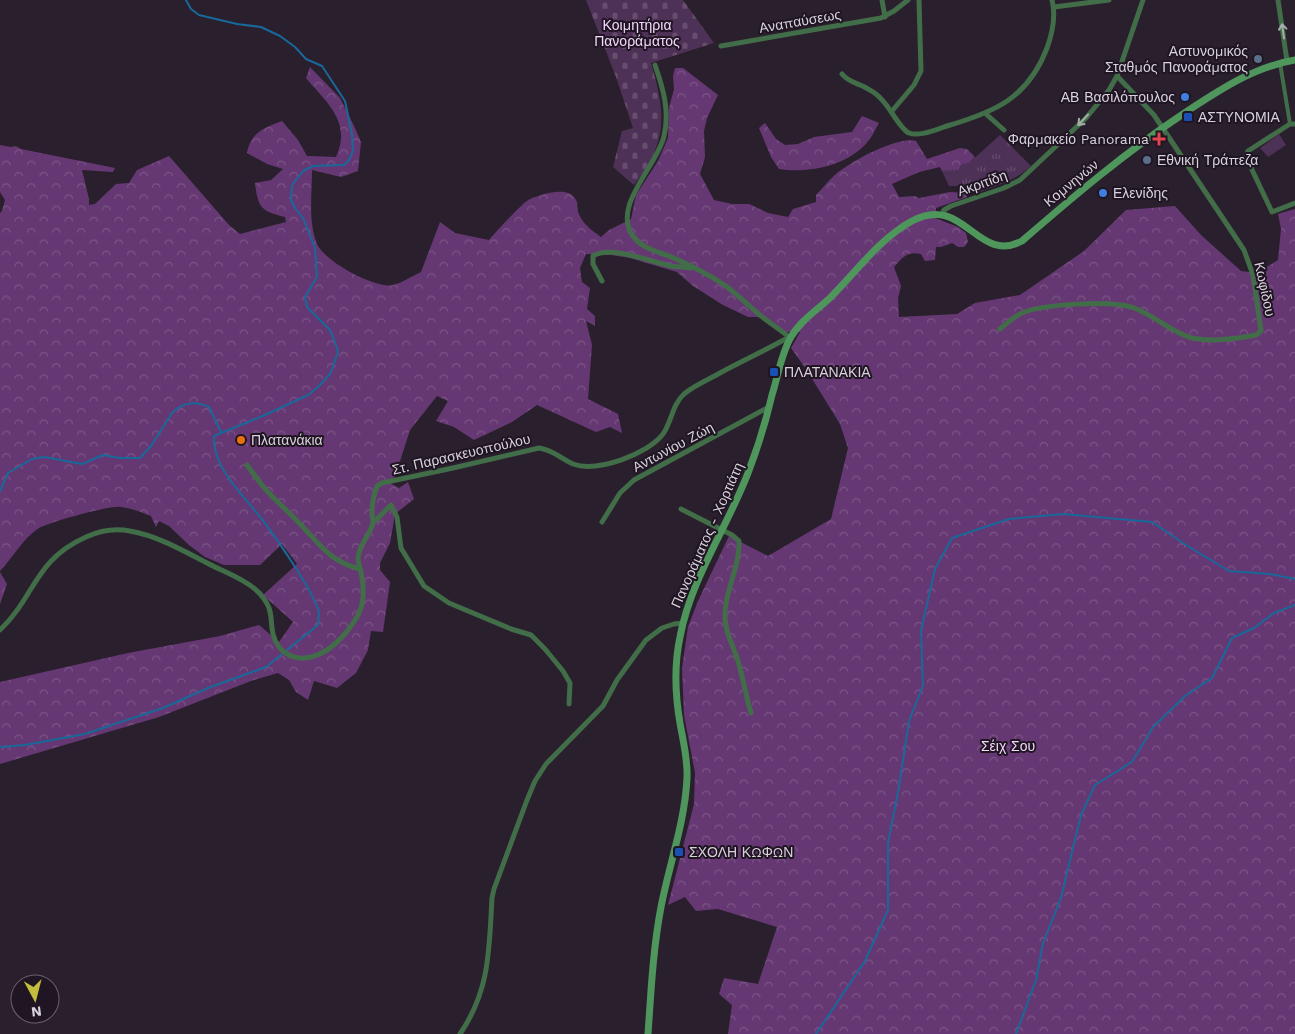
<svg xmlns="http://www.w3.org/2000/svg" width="1295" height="1034" font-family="'Work Sans',sans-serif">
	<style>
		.grass { fill: url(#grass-tufts) }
		.forest { fill: url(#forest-crowns) }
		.cemetery { fill: url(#cemetery-stones) }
		.park { fill: #4e3156 }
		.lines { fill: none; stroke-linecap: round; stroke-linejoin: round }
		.stream { stroke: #19689a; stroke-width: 2 }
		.pedestrian { stroke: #416d48; stroke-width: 4 }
		.minor { stroke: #416d48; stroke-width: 5 }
		.secondary { stroke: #4e965c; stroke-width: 7 }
		.oneway { stroke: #a4afa8 }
		.service-dot { fill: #5c6f8a; stroke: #201523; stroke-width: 2 }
		.shop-dot { fill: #3f7fe0; stroke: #201523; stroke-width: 2 }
		.transit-dot { fill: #1a4fb4; stroke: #201523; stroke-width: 2 }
		.health-dot { fill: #e0444e; stroke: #201523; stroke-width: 2 }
		.food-dot { fill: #e8710a; stroke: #201523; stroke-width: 2 }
		.labels { text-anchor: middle; stroke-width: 4; stroke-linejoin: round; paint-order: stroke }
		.street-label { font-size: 14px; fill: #d9d2db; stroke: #201523 }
		.park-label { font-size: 14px; fill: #f3d8fb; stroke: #201523 }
		.poi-label { font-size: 14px; fill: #d9d2db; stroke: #201523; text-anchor: start }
	</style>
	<defs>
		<pattern id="grass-tufts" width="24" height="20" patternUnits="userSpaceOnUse" patternTransform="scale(1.25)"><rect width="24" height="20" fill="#4e3156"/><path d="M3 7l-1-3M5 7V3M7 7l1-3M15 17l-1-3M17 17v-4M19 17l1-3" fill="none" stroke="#674e6e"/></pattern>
		<pattern id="forest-crowns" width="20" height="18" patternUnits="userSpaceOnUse" patternTransform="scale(1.25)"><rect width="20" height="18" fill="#663873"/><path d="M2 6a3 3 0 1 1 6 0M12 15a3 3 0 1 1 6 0" fill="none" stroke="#7b5486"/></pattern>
		<pattern id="cemetery-stones" width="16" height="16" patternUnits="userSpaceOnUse" patternTransform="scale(1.25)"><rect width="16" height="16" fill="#4e3156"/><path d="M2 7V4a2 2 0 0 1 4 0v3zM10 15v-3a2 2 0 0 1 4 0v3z" fill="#674e6e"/></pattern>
	</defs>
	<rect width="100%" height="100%" fill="#2a1f2d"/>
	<path class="grass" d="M 1000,135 L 1031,166 C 1016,180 999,185 979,192 L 969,186 L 949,186 L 942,171 L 959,170 L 961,165 L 969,163 Z"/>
	<g class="forest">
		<path d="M 310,67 L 340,98 L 354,126 L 361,142 L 358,171 L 341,177 L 312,170 C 312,194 308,222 317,244 C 324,261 375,289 393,285 C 402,283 412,276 421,272 L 440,222 L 455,233 L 489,240 C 496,232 523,202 530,199 C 542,194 569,185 576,200 C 578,203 577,208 578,212 C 582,223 591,230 601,237 L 609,230 L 631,219 L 636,195 L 658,161 L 668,138 L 669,108 L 674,89 L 673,76 L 675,68 L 683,68 L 718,95 L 707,118 L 704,131 L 705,157 L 700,174 L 714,200 L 732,204 L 749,204 L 768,213 L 788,217 L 793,209 L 816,202 L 816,195 C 822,189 828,181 835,175 C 850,162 897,136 916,141 L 927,159 L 960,148 L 967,149 L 975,157 L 969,163 L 961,165 L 959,170 L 942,171 L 940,167 L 919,172 L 892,184 L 899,197 L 915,196 L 919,198 L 950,192 L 966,193 L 967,197 L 936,208 L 935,218 L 958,227 L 966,233 L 968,242 L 964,247 L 958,247 L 952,243 L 941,247 L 936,247 L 935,260 L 925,261 L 921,254 C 907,251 903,257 894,267 L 901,286 L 898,298 L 899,317 L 957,314 L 975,303 L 1020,295 L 1084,251 L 1126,210 L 1175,206 L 1201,235 L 1241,271 L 1257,273 L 1278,260 L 1281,229 L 1278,214 L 1295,209 L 1295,1034 L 728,1034 L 732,1005 L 719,994 L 724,978 L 758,984 L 777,927 L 718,909 L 696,911 L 685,897 L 668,905 L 694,804 L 695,773 L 684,715 L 682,668 L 688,627 L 698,601 L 729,536 L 768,556 L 831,519 L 848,448 L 840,424 L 806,369 L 791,348 L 800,332 L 786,332 L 766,317 L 748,317 L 723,305 L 693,286 L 677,272 L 630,258 L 611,255 L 586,254 L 580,268 L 582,282 L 590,288 L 587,309 L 595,316 L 595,326 L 586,321 L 592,345 L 588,399 L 618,414 L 622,433 L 610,427 L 596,432 L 537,405 L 512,422 L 474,440 L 454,427 L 436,421 L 448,401 L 437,396 L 410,430 L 395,477 L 388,482 L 399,488 L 408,482 L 414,499 L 395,514 L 390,543 L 380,563 L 380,570 L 390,582 L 383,632 L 371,631 L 368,650 L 356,673 L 337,688 L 314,681 L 308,700 L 296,692 L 289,680 L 278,673 L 251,681 L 159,717 L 0,764 L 0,682 L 128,653 L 220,636 L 259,625 L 279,642 L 293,622 L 263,595 L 297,564 L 282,544 L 260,565 L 224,565 L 205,557 L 189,545 L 169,526 L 159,521 L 156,527 L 151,516 C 141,512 131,508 121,507 C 110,505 50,522 39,528 C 22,539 13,558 0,571 L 0,213 L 2,211 L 5,200 L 0,192 L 0,145 L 11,147 L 16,146 L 21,149 L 115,168 L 113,172 L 82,170 L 89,199 L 89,205 L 95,204 L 116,184 L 129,183 L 137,170 L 169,156 L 229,225 L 240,234 L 286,222 L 285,217 C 261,211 258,208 255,183 L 271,180 L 283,169 L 267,164 L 247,153 C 251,132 264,128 282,121 L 298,140 L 307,156 L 336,157 C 352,122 327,103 306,78 Z"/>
		<path d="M 862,116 L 879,123 C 876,128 873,135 869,140 C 850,165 809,174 779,169 L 771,157 L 759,128 L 765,123 L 776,139 L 785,145 L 798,144 L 814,137 L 852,132 Z"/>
		<path d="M 0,572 L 7,584 L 0,604 Z"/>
	</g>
	<path class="cemetery" d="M 586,0 L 683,0 L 714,43 L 651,63 C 666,114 668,142 634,185 L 613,167 L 622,131 L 633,128 L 616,77 Z"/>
	<path class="park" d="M 1279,134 L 1286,145 L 1268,157 L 1260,148 Z"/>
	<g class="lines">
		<g class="stream">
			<path d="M 0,491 L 8,473 L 32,459 L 44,457 L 82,464 L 103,455 L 120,458 L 140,458 L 151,446 L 172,413 C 183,402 196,401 209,407 L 221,432"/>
			<path d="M 0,747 L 25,745 L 85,734 L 163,708 L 208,688 L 266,667 L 318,625 C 318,621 319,617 319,613 C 317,596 269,527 256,512 C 239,491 212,465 214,436 L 265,415 L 308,395 L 319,386 L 330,374 L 338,352 L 335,342 L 330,330 L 307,307 L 305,297 L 317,277 L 315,248 L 303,218 L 295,208 L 291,200 L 292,185 L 303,171 L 313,166 L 344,165 L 349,160 L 353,151 L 352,134 L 345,101 L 322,66 L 306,59 L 295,47 L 280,36 L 261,27 L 237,24 L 199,15 L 191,9 L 186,0"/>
			<path d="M 816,1034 L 865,961 L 888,910 L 888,843 L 899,787 L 909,721 L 923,686 L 921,631 L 935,569 L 952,538 L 1009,519 L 1063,514 L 1152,522 L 1186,545 L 1229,571 L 1270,574 L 1295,579"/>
			<path d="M 1016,1034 L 1036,980 L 1043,943 L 1061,898 L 1081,815 L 1095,785 L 1132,762 L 1153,727 L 1185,696 L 1212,678 L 1232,638 L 1254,628 L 1274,613 L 1295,605"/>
		</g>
		<path class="pedestrian" d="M 1280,63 L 1290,124"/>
		<g class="minor">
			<path d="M 882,0 L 885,17"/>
			<path d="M 1278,0 L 1287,61"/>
			<path d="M 1054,7 L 1109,0"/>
			<path d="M 721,46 L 881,18 L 894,11 L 908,0"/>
			<path d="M 655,65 C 663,88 670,111 664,136 C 658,165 611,206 633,236 C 641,248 656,251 669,256 C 688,264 708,274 726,286 C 738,295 749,306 761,316 C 770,323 779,329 788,336 L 791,336"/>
			<path d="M 842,74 C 849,83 859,83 868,89 C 874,92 879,96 883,101 C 890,108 901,130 909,133 C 920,137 937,129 947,126 C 995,112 1028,98 1047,48 C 1052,34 1056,15 1052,0"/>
			<path d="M 892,111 L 914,85 L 921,71 L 919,0"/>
			<path d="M 986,114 L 1004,130"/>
			<path d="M 1295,124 L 1290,124 L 1248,151 L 1246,157 L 1272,212 L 1295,203"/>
			<path d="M 942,215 L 944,210 L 951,206 L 1004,188 L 1020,180 L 1086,118 L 1109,90 L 1117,76 L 1143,0"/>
			<path d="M 602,281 L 593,264 L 593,256 C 612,245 651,262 671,266 C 677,267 684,267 691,268"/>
			<path d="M 1000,329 C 1007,323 1013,317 1022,313 C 1043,304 1112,300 1134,308 C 1154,315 1172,333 1192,338 C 1213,342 1234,339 1256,335 L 1261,331 L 1253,275 L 1244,250 L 1154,115 L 1117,76"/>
			<path d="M 247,465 C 253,473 259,482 266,490 C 277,502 290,513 302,526 C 322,547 330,561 360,569"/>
			<path d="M 681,509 L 732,535 L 739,541 C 740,566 726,588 725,613 C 724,631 733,644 738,661 C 743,678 746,696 751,713"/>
			<path d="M 602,522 L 620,493 L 634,480 L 769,407"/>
			<path d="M 373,523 L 391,505 L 397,517 L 401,548 L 424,586 L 449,603 L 511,629 L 531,635 L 545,649 L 563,671 L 570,683 L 569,704"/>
			<path d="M 0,630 C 35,597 34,560 86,537 C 99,531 115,528 130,531 C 159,536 187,553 213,566 C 227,573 244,579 256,590 C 261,594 267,602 269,608 C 272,616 271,626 273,634 C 278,655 298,663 317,655 C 334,649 351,629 359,613 C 365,600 364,586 361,572 C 360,567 358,563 358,558 C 359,545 370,535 373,523 C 373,520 372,515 372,512 C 372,503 374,494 377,486 L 382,483 L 453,468 L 539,448 C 556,451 559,458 573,464 C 597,473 648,454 663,434 C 672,421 672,405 684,394 C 695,385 708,380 720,373 C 744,360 768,349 791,336"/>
			<path d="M 460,1034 C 490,990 489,950 492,898 L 494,889 L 527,800 L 535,781 L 546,764 L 603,706 L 617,680 L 646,640 L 662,628 L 674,624 L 683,623"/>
		</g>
		<path class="secondary" d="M 648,1034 C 651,992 653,949 661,907 C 669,865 685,822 687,778 C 688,760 683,741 680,723 C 675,694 674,665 680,637 C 691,578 727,528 748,473 C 758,447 766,421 772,395 C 778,376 781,354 791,337 C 800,321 817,310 830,298 C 857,271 879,239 912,221 C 964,193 977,265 1022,241 C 1074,196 1126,152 1183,114 C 1218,91 1253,67 1295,60"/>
	</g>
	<defs><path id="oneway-shaft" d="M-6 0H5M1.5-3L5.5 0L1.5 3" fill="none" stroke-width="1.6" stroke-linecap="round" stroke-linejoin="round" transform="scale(1.25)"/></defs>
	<g class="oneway">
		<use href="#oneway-shaft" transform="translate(1283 31) rotate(-98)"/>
		<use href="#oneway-shaft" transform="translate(1083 120) rotate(133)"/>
	</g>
	<g class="service-dot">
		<circle cx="1258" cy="59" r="5"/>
		<circle cx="1147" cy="160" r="5"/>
	</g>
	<g class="shop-dot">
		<circle cx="1185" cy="97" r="5"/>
		<circle cx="1103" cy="193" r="5"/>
	</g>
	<g class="transit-dot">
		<rect x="1183" y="112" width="10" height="10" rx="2.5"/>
		<rect x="769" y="367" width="10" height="10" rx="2.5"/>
		<rect x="674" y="847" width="10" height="10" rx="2.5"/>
	</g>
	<path class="health-dot" d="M1156.5 131.5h5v5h5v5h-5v5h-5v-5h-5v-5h5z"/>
	<circle class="food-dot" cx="241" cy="440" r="5"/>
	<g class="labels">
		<g class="street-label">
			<text transform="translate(800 21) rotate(-10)" y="5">Αναπαύσεως</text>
			<text transform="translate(982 183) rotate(-20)" y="5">Ακριτίδη</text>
			<text transform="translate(1071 183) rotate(-39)" y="5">Κομνηνών</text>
			<text transform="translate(1265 289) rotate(78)" y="5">Κωφίδου</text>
			<text transform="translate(673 447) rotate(-28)" y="5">Αντωνίου Ζώη</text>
			<text transform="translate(461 454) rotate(-13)" y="5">Στ. Παρασκευοπούλου</text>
			<text transform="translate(707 535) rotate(-66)" y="5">Πανοράματος - Χορτιάτη</text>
		</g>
		<g class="park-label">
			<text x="637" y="30">Κοιμητήρια<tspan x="637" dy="16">Πανοράματος</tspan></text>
			<text x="1008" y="751">Σέιχ Σου</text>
		</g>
		<g class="poi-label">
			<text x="1248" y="56" text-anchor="end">Αστυνομικός<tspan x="1248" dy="16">Σταθμός Πανοράματος</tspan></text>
			<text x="1175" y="102" text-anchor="end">ΑΒ Βασιλόπουλος</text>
			<text x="1198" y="122">ΑΣΤΥΝΟΜΙΑ</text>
			<text x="1149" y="144" text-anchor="end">Φαρμακείο Panorama</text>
			<text x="1157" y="165">Εθνική Τράπεζα</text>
			<text x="1113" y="198">Ελενίδης</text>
			<text x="784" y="377">ΠΛΑΤΑΝΑΚΙΑ</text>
			<text x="251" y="445">Πλατανάκια</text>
			<text x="689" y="857">ΣΧΟΛΗ ΚΩΦΩΝ</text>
		</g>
	</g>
	<g transform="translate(35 999) rotate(173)"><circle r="24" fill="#201523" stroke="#6a616d"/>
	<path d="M0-4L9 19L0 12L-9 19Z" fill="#c3bd3e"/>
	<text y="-8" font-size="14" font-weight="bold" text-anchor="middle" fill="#d9d2db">N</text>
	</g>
</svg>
